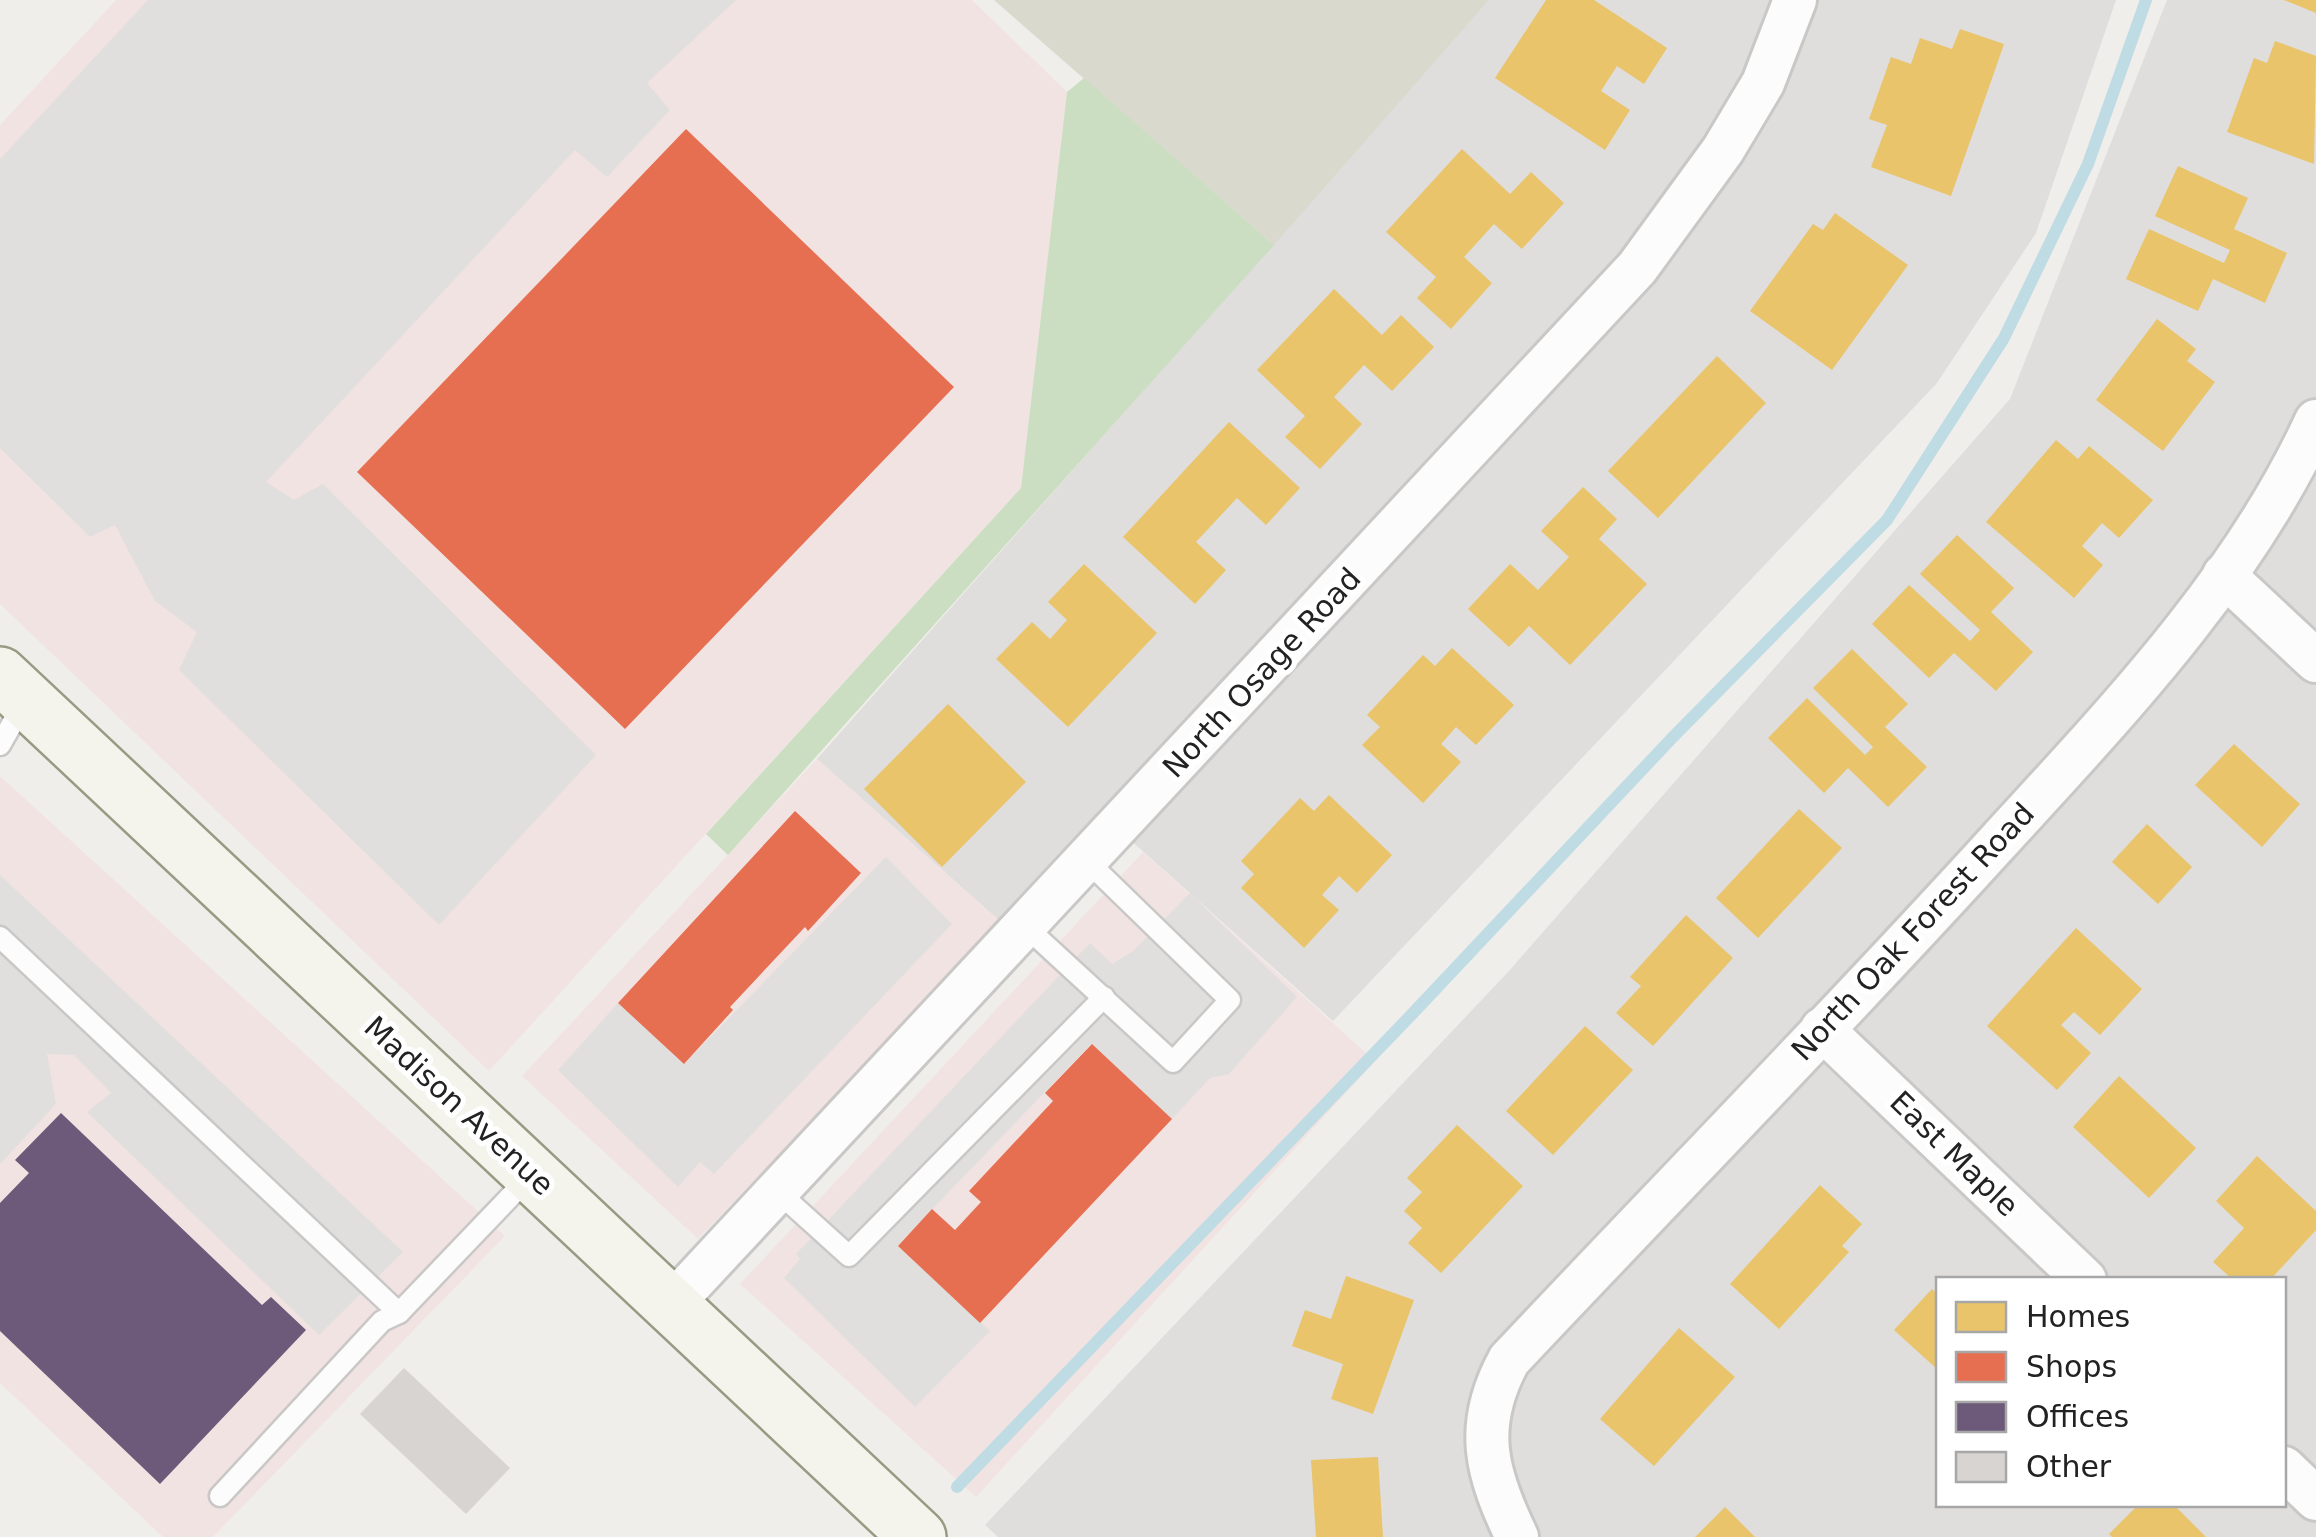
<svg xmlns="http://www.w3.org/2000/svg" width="2316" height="1537" font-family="'DejaVu Sans',sans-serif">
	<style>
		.residential { fill: #dfdedc; fill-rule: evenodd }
		.commercial { fill: #f1e3e1 }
		.construction { fill: #d9d9cd }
		.forest { fill: #cbdec1 }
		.parking { fill: #e0dfde }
		.homes { fill: #e9c46a }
		.shops { fill: #e76f51 }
		.offices { fill: #6d597a }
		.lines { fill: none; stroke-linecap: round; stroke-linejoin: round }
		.stream { stroke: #bfdbe3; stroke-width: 12 }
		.building { fill: #d7d4d2 }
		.lane-casing { stroke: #c9c8c7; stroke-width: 25 }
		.street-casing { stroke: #c9c8c7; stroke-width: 48 }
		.secondary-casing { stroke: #999a82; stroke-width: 60 }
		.lane { stroke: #fdfcfc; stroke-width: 20 }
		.street { stroke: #fdfcfc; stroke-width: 42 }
		.secondary { stroke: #f4f4ed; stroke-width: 55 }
		.labels { text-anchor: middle; stroke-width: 10; stroke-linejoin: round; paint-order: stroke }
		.street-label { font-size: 30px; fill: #222; stroke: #fff }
	</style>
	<rect width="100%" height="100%" fill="#f0eeeb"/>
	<g class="residential">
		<path d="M 1489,0 L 2116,0 L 2036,233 L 1937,383 L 1333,1021 L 1100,813 L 1001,922 L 817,759 Z"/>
		<path d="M 2167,0 L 2316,0 L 2316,1537 L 998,1537 L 985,1525 L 1509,971 L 2010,399 ZM 1938,1280 L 2284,1280 L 2284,1504 L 1938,1504 Z"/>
	</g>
	<g class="commercial">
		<path d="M 116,0 L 972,0 L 1067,92 L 1021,488 L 489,1071 L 0,604 L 0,125 Z"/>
		<path d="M 817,759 L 1001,922 L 698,1239 L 522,1076 Z"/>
		<path d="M 0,776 L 505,1236 L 213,1537 L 163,1537 L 0,1383 Z"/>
		<path d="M 1143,852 L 1375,1061 L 976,1497 L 740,1284 Z"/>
	</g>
	<path class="construction" d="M 994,0 L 1489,0 L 1274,245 Z"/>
	<path class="forest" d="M 1084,78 L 1274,245 L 728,855 L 706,834 L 1021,488 L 1067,92 Z"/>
	<g class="parking">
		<path d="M 148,0 L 736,0 L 647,83 L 670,110 L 607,177 L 575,150 L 266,482 L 294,500 L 323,484 L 596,755 L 439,925 L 179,670 L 197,632 L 155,601 L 115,525 L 90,537 L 0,448 L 0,159 Z"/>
		<path d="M 886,857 L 952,924 L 714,1174 L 700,1162 L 678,1187 L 558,1070 L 618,1003 L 685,1063 Z"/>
		<path d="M 0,875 L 403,1252 L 319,1335 L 87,1112 L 111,1093 L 74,1055 L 47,1054 L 56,1104 L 0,1164 Z"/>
		<path d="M 1190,893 L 1297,997 L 1229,1074 L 1210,1078 L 1172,1119 L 1091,1044 L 898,1245 L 990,1331 L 915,1407 L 784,1278 L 800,1259 L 796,1254 L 1090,943 L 1112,964 L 1133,951 Z"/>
	</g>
	<g class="homes">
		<path d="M 1546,0 L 1594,0 L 1667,48 L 1644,84 L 1617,66 L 1601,91 L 1630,110 L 1605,150 L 1495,78 Z"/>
		<path d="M 2284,0 L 2316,0 L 2316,13 Z"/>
		<path d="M 1960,29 L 2004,44 L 1951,196 L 1871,167 L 1887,125 L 1869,119 L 1891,57 L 1911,64 L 1920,38 L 1952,49 Z"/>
		<path d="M 2275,41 L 2316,56 L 2314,164 L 2227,132 L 2254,58 L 2267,63 Z"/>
		<path d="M 1462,149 L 1510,194 L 1531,172 L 1564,203 L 1522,249 L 1494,224 L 1464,257 L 1492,283 L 1451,329 L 1417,298 L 1436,277 L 1386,232 Z"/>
		<path d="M 2178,166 L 2248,198 L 2234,229 L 2287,253 L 2265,303 L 2213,279 L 2198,311 L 2126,279 L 2149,229 L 2224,263 L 2230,250 L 2155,216 Z"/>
		<path d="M 1835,213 L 1908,265 L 1832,370 L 1750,311 L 1813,224 L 1823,230 Z"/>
		<path d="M 1334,289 L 1382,335 L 1401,315 L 1434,347 L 1392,391 L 1364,365 L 1334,397 L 1362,424 L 1320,469 L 1285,437 L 1305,416 L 1257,370 Z"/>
		<path d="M 2157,319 L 2196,349 L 2187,361 L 2215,382 L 2163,451 L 2096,400 Z"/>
		<path d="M 1717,356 L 1766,403 L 1658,518 L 1608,471 Z"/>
		<path d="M 1229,422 L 1300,488 L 1266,525 L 1237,498 L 1196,542 L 1226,570 L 1195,604 L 1123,537 Z"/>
		<path d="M 2056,440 L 2078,459 L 2089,446 L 2153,500 L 2119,538 L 2102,523 L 2082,546 L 2103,565 L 2074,598 L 1986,522 Z"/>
		<path d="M 1583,487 L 1617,519 L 1599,539 L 1647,584 L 1570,665 L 1529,626 L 1509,647 L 1468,609 L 1510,564 L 1538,590 L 1569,557 L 1541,531 Z"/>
		<path d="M 1957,535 L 2014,588 L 1991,612 L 2033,652 L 1996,691 L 1954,653 L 1929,678 L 1872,624 L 1909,585 L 1970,641 L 1980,630 L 1920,574 Z"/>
		<path d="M 1084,564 L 1157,633 L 1068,727 L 996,659 L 1032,622 L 1050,639 L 1067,620 L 1048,602 Z"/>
		<path d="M 1452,648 L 1514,705 L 1476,745 L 1456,727 L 1441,744 L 1461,762 L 1423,803 L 1362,745 L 1380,727 L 1367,715 L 1423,655 L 1435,666 Z"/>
		<path d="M 1852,649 L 1908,704 L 1885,727 L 1927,767 L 1888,807 L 1848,768 L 1824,793 L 1768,738 L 1807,698 L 1865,755 L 1873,747 L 1813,688 Z"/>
		<path d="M 948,704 L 1026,782 L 942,867 L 864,789 Z"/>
		<path d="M 2234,744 L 2300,804 L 2262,847 L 2195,785 Z"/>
		<path d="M 1329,795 L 1392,855 L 1357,893 L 1339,876 L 1322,895 L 1339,910 L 1304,948 L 1241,888 L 1254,874 L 1241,861 L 1300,798 L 1314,811 Z"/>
		<path d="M 1799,809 L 1842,848 L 1758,938 L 1716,898 Z"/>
		<path d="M 2147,824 L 2192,867 L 2158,904 L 2112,862 Z"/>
		<path d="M 1686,915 L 1733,958 L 1653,1046 L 1616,1013 L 1641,986 L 1630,977 Z"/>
		<path d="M 2076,928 L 2142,989 L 2100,1035 L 2074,1012 L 2061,1025 L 2091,1053 L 2057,1090 L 1987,1026 Z"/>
		<path d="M 1585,1026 L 1633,1070 L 1553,1155 L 1506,1111 Z"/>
		<path d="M 2119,1076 L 2196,1148 L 2149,1198 L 2073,1127 Z"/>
		<path d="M 1457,1125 L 1523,1186 L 1441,1273 L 1408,1243 L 1422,1228 L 1404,1211 L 1422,1192 L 1407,1178 Z"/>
		<path d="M 2257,1156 L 2316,1211 L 2316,1230 L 2271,1279 L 2232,1279 L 2213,1262 L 2244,1228 L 2216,1201 Z"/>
		<path d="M 1820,1185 L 1862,1224 L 1842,1246 L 1849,1252 L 1779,1329 L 1730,1284 Z"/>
		<path d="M 1346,1276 L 1414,1300 L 1373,1414 L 1331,1399 L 1343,1364 L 1292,1346 L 1305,1310 L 1331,1319 Z"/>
		<path d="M 1932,1289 L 1938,1295 L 1938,1370 L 1894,1330 Z"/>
		<path d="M 1679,1328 L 1735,1377 L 1654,1466 L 1600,1419 Z"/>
		<path d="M 1378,1457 L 1383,1537 L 1316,1537 L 1311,1460 Z"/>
		<path d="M 2139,1504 L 2173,1504 L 2206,1537 L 2112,1537 L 2109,1534 Z"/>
		<path d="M 1725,1507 L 1755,1537 L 1695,1537 Z"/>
	</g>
	<g class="shops">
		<path d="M 686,129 L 954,387 L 625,729 L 357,472 Z"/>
		<path d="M 795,811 L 861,873 L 808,931 L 805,927 L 730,1007 L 733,1010 L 684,1064 L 618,1003 Z"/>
		<path d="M 1092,1044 L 1172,1119 L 980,1323 L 898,1246 L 932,1209 L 955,1230 L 981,1202 L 969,1191 L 1053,1101 L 1045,1093 Z"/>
	</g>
	<path class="offices" d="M 61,1113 L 262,1305 L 271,1297 L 306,1330 L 160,1484 L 0,1331 L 0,1203 L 29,1173 L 15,1160 Z"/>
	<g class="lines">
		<path class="stream" d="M 957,1487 L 1414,1012 L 1672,738 L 1887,520 L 2004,338 L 2088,164 L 2146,0"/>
	</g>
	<path class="building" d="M 404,1368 L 510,1468 L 466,1514 L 360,1414 Z"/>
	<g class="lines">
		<g class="lane-casing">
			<g id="lane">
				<path d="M 0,745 L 25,701"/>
				<path d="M 1025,926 L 1173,1062 L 1230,1000 L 1086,860"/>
				<path d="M 0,937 L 399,1313 L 530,1176"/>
				<path d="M 777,1191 L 849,1256 L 1104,997"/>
				<path d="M 220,1496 L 382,1321 L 399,1313"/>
			</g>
		</g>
		<g class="street-casing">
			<g id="street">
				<path d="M 2224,575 L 2316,661"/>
				<path d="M 1822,1029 L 2085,1280"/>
				<path d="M 671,1305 L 1637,268 L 1723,150 L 1763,83 L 1795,0"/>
				<path d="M 2284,1468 L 2316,1499"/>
				<path d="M 1517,1537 C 1486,1473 1473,1426 1509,1360 C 1671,1188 1838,1018 1997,843 C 2115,714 2243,581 2316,421"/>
			</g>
		</g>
		<g class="secondary-casing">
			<path id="secondary" d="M 0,675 L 918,1537"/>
		</g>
		<use href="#lane" class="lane"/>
		<use href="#street" class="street"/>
		<use href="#secondary" class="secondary"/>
	</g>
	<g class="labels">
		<g class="street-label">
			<text transform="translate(1262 673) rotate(-47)" y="10">North Osage Road</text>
			<text transform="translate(1913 932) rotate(-47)" y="10">North Oak Forest Road</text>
			<text transform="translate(459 1106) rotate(43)" y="10">Madison Avenue</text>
			<text transform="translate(1954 1154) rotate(44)" y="10">East Maple</text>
		</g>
	</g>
	<rect x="1936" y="1277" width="350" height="230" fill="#ffffff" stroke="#a7a7a7" stroke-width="2.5"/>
	<rect x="1956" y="1302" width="50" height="30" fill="#e9c46a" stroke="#a7a7a7" stroke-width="2.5"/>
	<text x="2026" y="1327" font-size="30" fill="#222222">Homes</text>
	<rect x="1956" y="1352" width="50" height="30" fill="#e76f51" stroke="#a7a7a7" stroke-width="2.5"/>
	<text x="2026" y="1377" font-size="30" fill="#222222">Shops</text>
	<rect x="1956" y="1402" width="50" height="30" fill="#6d597a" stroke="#a7a7a7" stroke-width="2.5"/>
	<text x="2026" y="1427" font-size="30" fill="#222222">Offices</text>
	<rect x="1956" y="1452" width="50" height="30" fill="#d7d4d2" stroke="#a7a7a7" stroke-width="2.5"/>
	<text x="2026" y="1477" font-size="30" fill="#222222">Other</text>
</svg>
